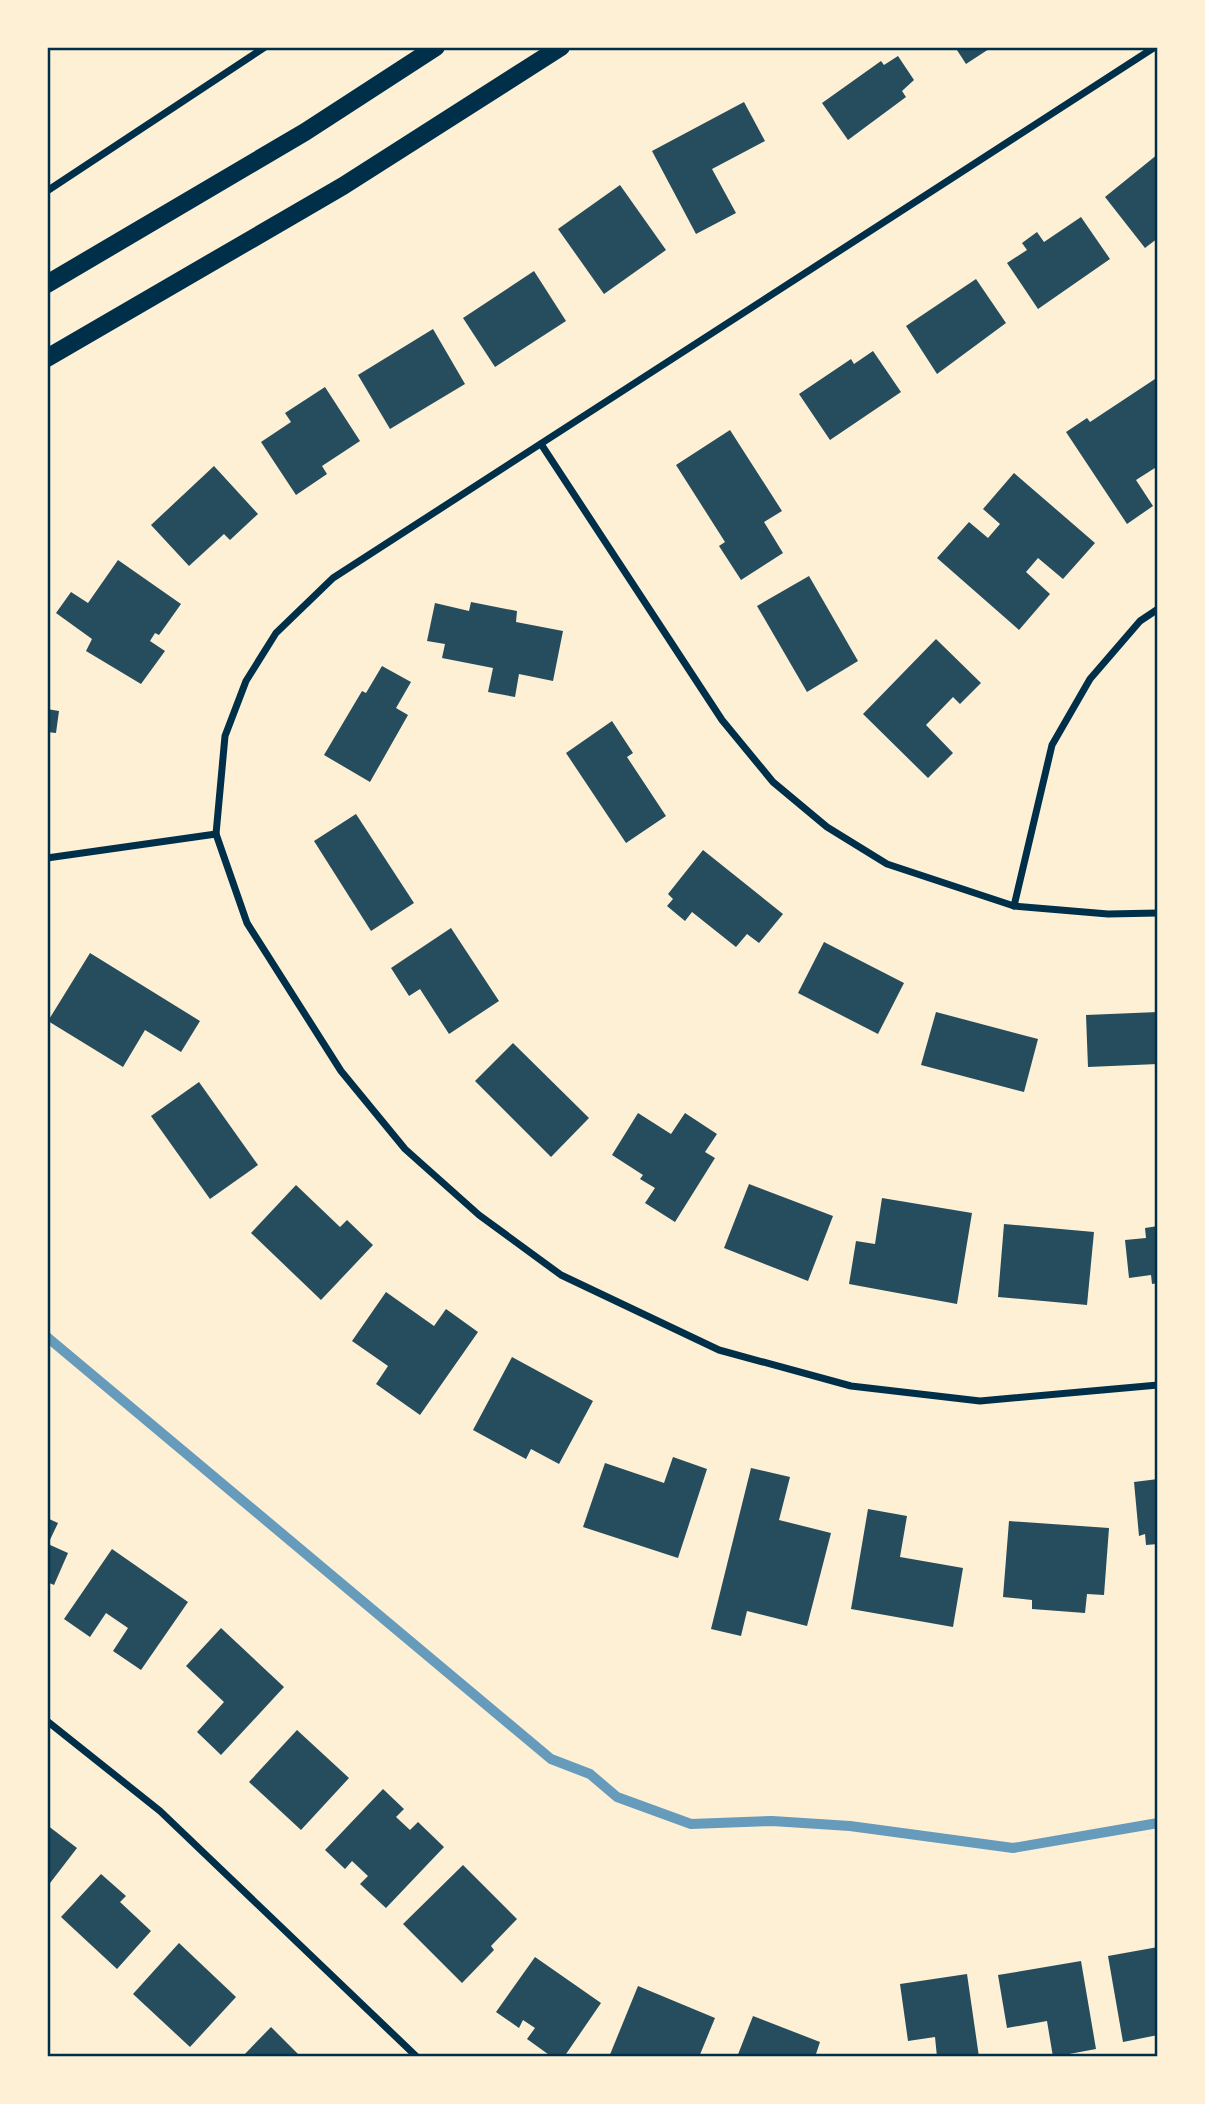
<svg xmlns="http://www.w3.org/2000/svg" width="1205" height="2104" font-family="'Golos Text',sans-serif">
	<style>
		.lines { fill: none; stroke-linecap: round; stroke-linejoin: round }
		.stream { stroke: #669bbc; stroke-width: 10 }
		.building { fill: #264d5e }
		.minor { stroke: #003049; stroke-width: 7 }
		.primary { stroke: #003049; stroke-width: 18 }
		.neatline { fill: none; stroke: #003049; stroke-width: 2.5 }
	</style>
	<rect width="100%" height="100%" fill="#fdf0d5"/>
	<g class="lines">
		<path class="stream" d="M 47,1337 L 551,1759 L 590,1774 L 617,1797 L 691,1824 L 772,1821 L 850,1826 L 1013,1848 L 1158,1823"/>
	</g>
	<g class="building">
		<path d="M 955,47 L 992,47 L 966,64 Z"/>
		<path d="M 898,56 L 914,80 L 902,91 L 906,97 L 848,140 L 822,103 L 881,61 L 884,65 Z"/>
		<path d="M 744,102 L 765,141 L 712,169 L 736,213 L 696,234 L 652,151 Z"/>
		<path d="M 1158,154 L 1158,238 L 1145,248 L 1105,197 Z"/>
		<path d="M 620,185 L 666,250 L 604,294 L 558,229 Z"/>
		<path d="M 1081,217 L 1110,259 L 1038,309 L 1007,263 L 1027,250 L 1022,243 L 1037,232 L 1044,242 Z"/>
		<path d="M 534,271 L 566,321 L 495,367 L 463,318 Z"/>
		<path d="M 976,279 L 1006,323 L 937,374 L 906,326 Z"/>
		<path d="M 433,329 L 465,384 L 390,429 L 358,375 Z"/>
		<path d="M 873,351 L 901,392 L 830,440 L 799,394 L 851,359 L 854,364 Z"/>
		<path d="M 1155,379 L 1158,384 L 1158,466 L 1136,480 L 1153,506 L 1127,524 L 1066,432 L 1087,418 L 1090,422 Z"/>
		<path d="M 325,387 L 360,441 L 322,466 L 327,474 L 296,495 L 261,442 L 291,422 L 285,413 Z"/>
		<path d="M 730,430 L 782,511 L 764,522 L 783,553 L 741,580 L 719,546 L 725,542 L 676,465 Z"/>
		<path d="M 214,466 L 258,514 L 230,540 L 224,534 L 189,566 L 151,525 Z"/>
		<path d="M 1014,473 L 1095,543 L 1063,579 L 1038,558 L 1026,572 L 1050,594 L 1019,630 L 937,558 L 969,522 L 988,538 L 1000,524 L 983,509 Z"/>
		<path d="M 118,560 L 181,604 L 159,635 L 155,633 L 150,641 L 165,651 L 141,684 L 86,651 L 92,639 L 56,613 L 71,592 L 88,603 Z"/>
		<path d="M 809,576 L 858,661 L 807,692 L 757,606 Z"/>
		<path d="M 471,602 L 517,611 L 516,622 L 563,631 L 553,681 L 519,674 L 515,697 L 488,692 L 493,668 L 442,658 L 445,644 L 427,641 L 435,603 L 469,611 Z"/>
		<path d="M 936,639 L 981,683 L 960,704 L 953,697 L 926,725 L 953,753 L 928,778 L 863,714 Z"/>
		<path d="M 382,666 L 411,682 L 396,708 L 408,715 L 370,782 L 324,755 L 362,691 L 366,693 Z"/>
		<path d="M 47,709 L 59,711 L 56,733 L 47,732 Z"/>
		<path d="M 612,721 L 633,753 L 627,757 L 666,816 L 626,843 L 566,753 Z"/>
		<path d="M 356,814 L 414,903 L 371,931 L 314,841 Z"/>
		<path d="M 703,850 L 783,914 L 759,943 L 747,934 L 736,947 L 692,912 L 685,921 L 667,906 L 673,899 L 668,894 Z"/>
		<path d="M 451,928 L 499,1001 L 449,1034 L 420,989 L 409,996 L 391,968 Z"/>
		<path d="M 824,942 L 904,983 L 878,1034 L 798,993 Z"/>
		<path d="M 90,953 L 200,1021 L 181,1052 L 145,1030 L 123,1067 L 48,1021 Z"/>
		<path d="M 936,1012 L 1038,1039 L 1024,1092 L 921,1065 Z"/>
		<path d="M 1158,1012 L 1158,1064 L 1088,1067 L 1086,1015 Z"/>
		<path d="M 513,1043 L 589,1118 L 551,1157 L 475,1081 Z"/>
		<path d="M 199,1082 L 258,1165 L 210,1199 L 151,1116 Z"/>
		<path d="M 638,1113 L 671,1134 L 685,1113 L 717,1134 L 705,1152 L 715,1158 L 675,1222 L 645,1203 L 655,1188 L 640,1179 L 643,1175 L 612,1155 Z"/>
		<path d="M 749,1184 L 833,1216 L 808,1281 L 724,1248 Z"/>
		<path d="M 296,1185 L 340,1227 L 347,1220 L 373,1245 L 321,1300 L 251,1233 Z"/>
		<path d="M 882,1198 L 972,1213 L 957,1304 L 849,1284 L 856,1241 L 875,1244 Z"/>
		<path d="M 1004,1224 L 1094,1232 L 1087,1305 L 998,1297 Z"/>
		<path d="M 1158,1226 L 1158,1283 L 1152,1284 L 1151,1275 L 1129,1278 L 1125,1240 L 1146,1238 L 1145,1228 Z"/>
		<path d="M 386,1292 L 434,1326 L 446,1309 L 478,1332 L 420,1415 L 376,1384 L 388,1366 L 352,1341 Z"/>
		<path d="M 512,1357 L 593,1401 L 559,1464 L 531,1449 L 526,1459 L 473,1430 Z"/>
		<path d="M 673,1457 L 707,1469 L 678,1558 L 583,1527 L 605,1463 L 664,1483 Z"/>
		<path d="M 751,1468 L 790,1477 L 779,1520 L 831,1533 L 807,1626 L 747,1611 L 741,1636 L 711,1629 Z"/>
		<path d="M 1158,1479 L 1158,1544 L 1146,1545 L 1145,1534 L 1139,1536 L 1134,1482 Z"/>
		<path d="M 868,1509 L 907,1516 L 900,1557 L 963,1568 L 953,1627 L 851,1609 Z"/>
		<path d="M 47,1518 L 58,1523 L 48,1544 L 68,1553 L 54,1585 L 47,1582 Z"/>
		<path d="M 1009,1521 L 1109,1528 L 1104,1595 L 1087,1594 L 1085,1613 L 1032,1609 L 1032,1600 L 1003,1597 Z"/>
		<path d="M 112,1549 L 188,1602 L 141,1670 L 113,1651 L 128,1628 L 106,1613 L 90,1637 L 64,1619 Z"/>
		<path d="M 221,1628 L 284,1687 L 221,1755 L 197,1732 L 224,1702 L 186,1666 Z"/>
		<path d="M 297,1730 L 349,1778 L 301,1830 L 249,1782 Z"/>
		<path d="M 383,1789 L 404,1809 L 396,1817 L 410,1830 L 418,1822 L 444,1847 L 386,1908 L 360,1884 L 368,1876 L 352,1861 L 345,1869 L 325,1850 Z"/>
		<path d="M 47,1825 L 77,1848 L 47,1887 Z"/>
		<path d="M 463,1865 L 517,1919 L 491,1946 L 494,1950 L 462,1983 L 403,1924 Z"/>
		<path d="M 101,1874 L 126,1896 L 120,1902 L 151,1931 L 117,1969 L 61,1917 Z"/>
		<path d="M 179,1943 L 236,1997 L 190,2047 L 133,1994 Z"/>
		<path d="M 1158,1947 L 1158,2035 L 1123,2042 L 1108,1956 Z"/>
		<path d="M 535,1957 L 601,2003 L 564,2057 L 552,2057 L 527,2039 L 535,2028 L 523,2020 L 519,2028 L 496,2012 Z"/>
		<path d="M 1081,1961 L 1096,2049 L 1053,2057 L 1047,2021 L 1007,2028 L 998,1975 Z"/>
		<path d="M 967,1974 L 979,2057 L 937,2057 L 935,2037 L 908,2041 L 900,1984 Z"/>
		<path d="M 638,1986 L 715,2018 L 699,2057 L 609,2057 Z"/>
		<path d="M 753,2016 L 820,2042 L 815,2057 L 737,2057 Z"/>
		<path d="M 271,2027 L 301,2057 L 242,2057 Z"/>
	</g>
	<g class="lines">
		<g class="minor">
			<path d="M 1155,47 L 333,578 L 276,633 L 246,681 L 225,736 L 216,834 L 247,923 L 341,1071 L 405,1149 L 479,1215 L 561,1275 L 719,1350 L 851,1386 L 980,1401 L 1158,1385"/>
			<path d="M 47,191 L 265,47"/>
			<path d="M 541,444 L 722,720 L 773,782 L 827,827 L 887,864 L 1014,906 L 1108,914 L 1158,913"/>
			<path d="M 47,858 L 216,834"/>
			<path d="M 1014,906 L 1052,745 L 1090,679 L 1140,621 L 1158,609"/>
			<path d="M 47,1721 L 160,1811 L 417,2057"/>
		</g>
		<g class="primary">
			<path d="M 47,284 L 305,132 L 436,47"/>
			<path d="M 47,358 L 343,186 L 561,47"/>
		</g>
	</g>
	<rect width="1205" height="2104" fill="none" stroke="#fdf0d5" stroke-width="98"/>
	<rect x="49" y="49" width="1107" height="2006" class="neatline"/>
</svg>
